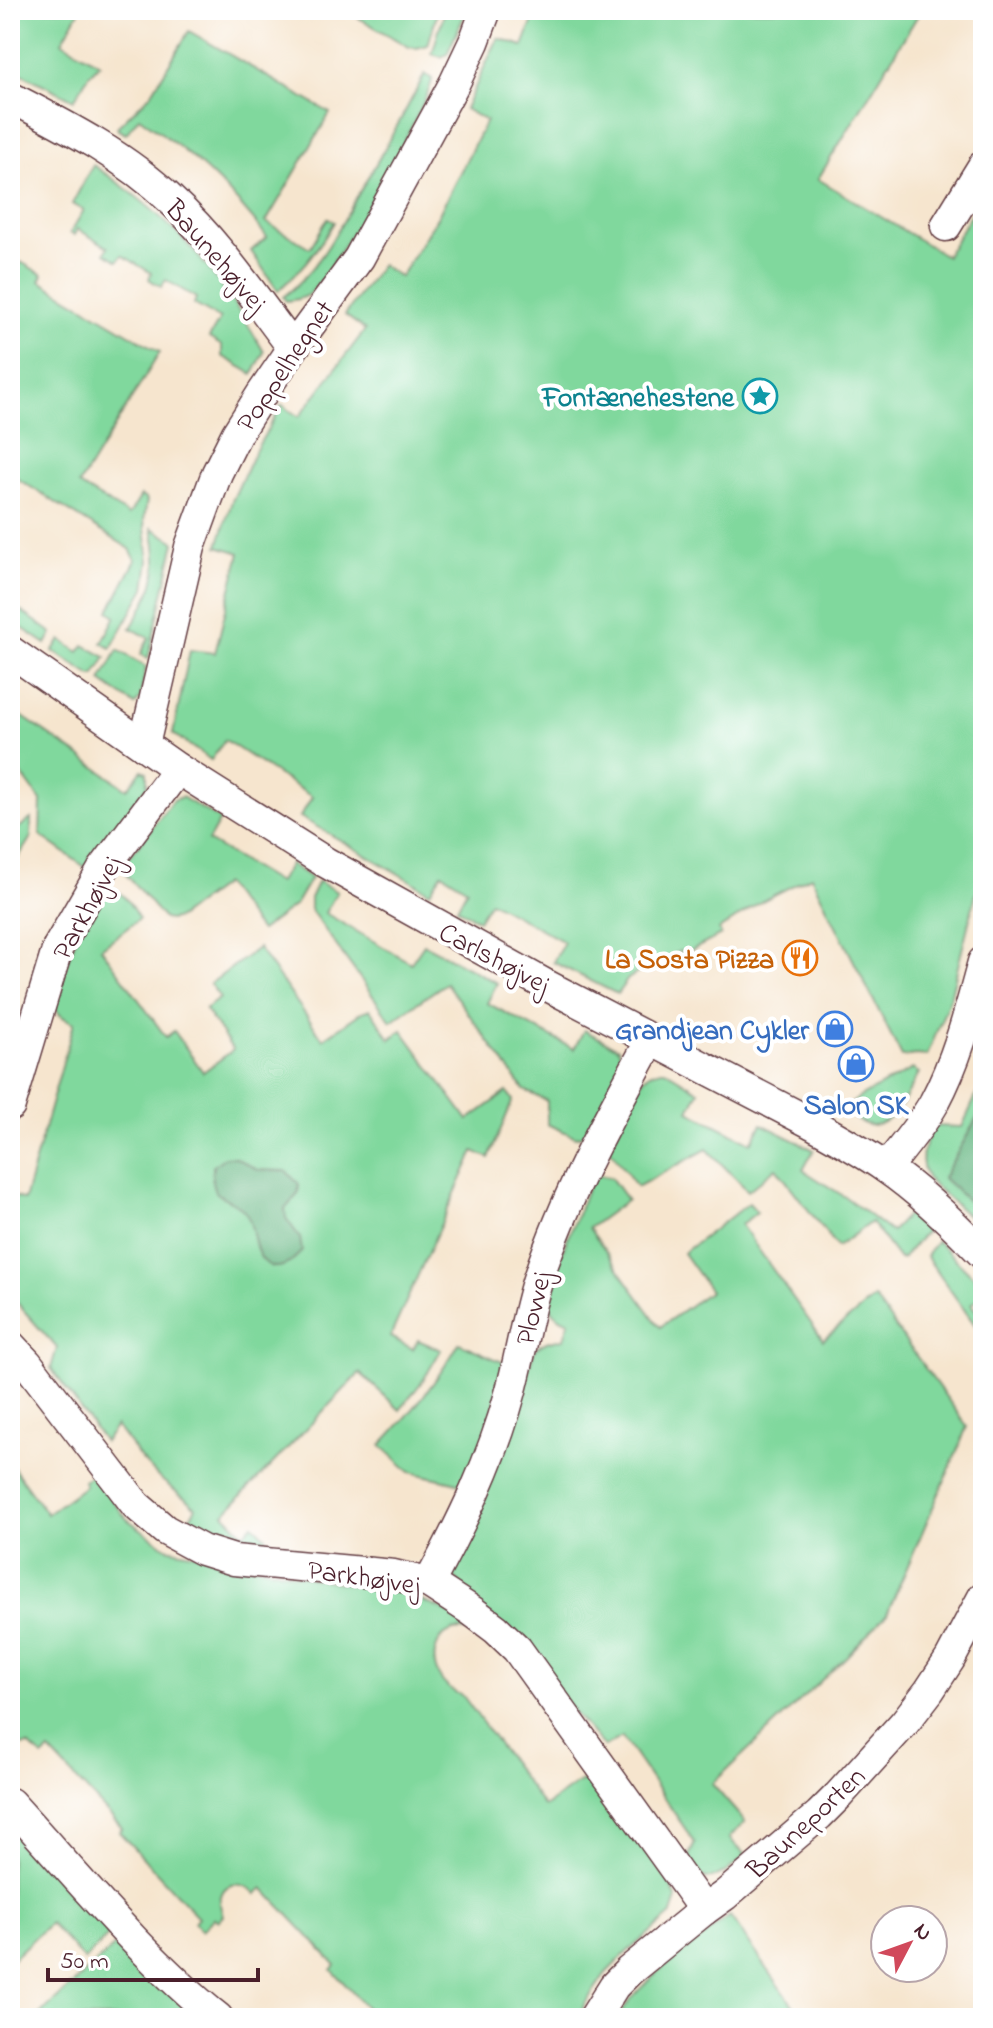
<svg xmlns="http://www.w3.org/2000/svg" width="993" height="2028" font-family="'Indie Flower',sans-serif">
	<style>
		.green { fill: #80d89d; stroke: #657c64; stroke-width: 2 }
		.forest { fill: #68b884; stroke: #596c58; stroke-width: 2 }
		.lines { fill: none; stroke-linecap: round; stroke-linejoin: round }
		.minor-casing { stroke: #643d43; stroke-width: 33 }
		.minor { stroke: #fff; stroke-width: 30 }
		.labels { text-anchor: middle; stroke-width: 8; stroke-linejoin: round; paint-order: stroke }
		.street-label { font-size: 28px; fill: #4a1f2b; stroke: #fff }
		.culture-label { font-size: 28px; font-weight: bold; fill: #0d838f; stroke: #fff; text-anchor: end }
		.food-label { font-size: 28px; font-weight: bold; fill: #c56008; stroke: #fff; text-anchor: end }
		.shop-label { font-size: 28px; font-weight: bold; fill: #366cbe; stroke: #fff; text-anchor: end }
	</style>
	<rect width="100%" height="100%" fill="#fff"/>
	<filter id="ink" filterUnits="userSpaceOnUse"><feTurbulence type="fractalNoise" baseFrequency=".0125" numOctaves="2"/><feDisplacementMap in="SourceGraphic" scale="16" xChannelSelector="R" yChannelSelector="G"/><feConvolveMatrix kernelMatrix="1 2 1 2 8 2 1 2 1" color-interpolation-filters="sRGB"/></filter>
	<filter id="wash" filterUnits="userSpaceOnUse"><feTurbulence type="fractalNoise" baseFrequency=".006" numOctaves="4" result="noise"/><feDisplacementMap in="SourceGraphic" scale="32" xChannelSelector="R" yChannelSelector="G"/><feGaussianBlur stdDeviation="1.8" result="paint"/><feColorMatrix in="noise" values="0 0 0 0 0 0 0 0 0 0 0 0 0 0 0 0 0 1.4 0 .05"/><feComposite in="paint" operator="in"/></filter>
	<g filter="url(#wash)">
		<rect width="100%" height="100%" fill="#f6e5ce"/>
		<g class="green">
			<path d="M 10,10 L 80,10 L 62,42 L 100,64 L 88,76 L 74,100 L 10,68 Z"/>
			<path d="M 345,10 L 435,10 L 438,11 L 428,45 L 417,48 L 409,47 Z"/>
			<path d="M 445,10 L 467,10 L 447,54 L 441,57 L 432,54 Z"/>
			<path d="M 537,10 L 921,10 L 818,179 L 946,256 L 983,194 L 983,876 L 977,890 L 950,998 L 927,1056 L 916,1055 L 902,1057 L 811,876 L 762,901 L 719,930 L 721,935 L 683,955 L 680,951 L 644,969 L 628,979 L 617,994 L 553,962 L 564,942 L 490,901 L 478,920 L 457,908 L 467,889 L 442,873 L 430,892 L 300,817 L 312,797 L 225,740 L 211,760 L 173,734 L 190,650 L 215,653 L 240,553 L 218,546 L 232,501 L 254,453 L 282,405 L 299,417 L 365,330 L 345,315 L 381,265 L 400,277 L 438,216 L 486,121 L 465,109 L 498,38 L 523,46 Z"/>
			<path d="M 189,31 L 330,113 L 266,222 L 310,248 L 328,218 L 334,222 C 319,249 301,270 278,291 L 251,251 L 267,237 C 228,186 192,154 139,117 L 126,134 L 118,130 L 117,127 L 151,94 Z"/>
			<path d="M 425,74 L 432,79 C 430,103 329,279 309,294 C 302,299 294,300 286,301 L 283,297 C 318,271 338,230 359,193 C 382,154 404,114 425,74 Z"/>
			<path d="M 93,165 C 172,218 217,269 264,352 L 253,374 L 222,356 L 222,346 L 209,338 L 220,319 L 194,304 L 196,298 L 166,280 L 161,287 L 149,279 L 151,273 L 122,255 L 118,261 L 105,253 L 108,247 L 77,229 L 74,235 L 70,233 L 84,210 L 72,204 Z"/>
			<path d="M 21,262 L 43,275 L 40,281 L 160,352 L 79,485 L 129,515 L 141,496 L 147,500 L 144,520 L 149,561 L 145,588 L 111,648 L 102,643 L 116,616 L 109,611 L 136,560 L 130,549 L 10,474 L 10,280 Z"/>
			<path d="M 152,528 L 175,542 L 148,659 L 141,654 L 149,638 L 131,628 C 154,588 162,575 152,528 Z"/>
			<path d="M 17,608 L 52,633 L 46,644 L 10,620 Z"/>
			<path d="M 61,640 L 79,652 L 84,645 L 106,657 L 95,675 L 91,676 L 53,651 Z"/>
			<path d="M 118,650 L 146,667 L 140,698 L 135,705 L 101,681 Z"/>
			<path d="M 10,708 L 127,789 L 142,770 L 147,772 L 147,786 L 89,870 L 40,835 L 41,801 L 10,758 Z"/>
			<path d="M 182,797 L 220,820 L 208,841 L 278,883 L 290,864 L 311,878 L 295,905 L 260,931 L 224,884 L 178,918 L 170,920 L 164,919 L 125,873 L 124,864 L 173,800 Z"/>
			<path d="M 31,819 L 31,837 L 10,871 L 10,834 Z"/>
			<path d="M 318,881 L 337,892 L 325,913 L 411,963 L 424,944 L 497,983 L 487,1003 L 574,1049 L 584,1030 L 618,1048 L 623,1062 L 586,1134 L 576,1137 L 547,1124 L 547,1101 L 524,1090 L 446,983 L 391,1021 L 310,909 L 310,898 Z"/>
			<path d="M 107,888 C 123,889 131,906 139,919 L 101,948 L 166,1037 L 174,1031 L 203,1072 L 233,1050 L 205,1009 L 220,998 L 210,984 L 258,948 L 323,1039 L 362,1012 L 370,1009 L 390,1039 L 402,1030 L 468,1120 L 507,1092 L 513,1100 L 489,1158 L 474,1151 L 390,1337 L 413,1349 L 418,1340 L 441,1350 L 424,1379 L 400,1410 L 360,1373 L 224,1514 L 244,1534 L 253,1524 L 271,1542 L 270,1547 C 240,1543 214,1536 187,1525 L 196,1507 L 159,1478 L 142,1460 L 116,1426 L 104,1442 L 51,1368 L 57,1348 L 10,1295 L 10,1195 L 24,1200 L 74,1023 C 60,1016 58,1016 53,1000 L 83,919 Z"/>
			<path d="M 913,1069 L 919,1073 C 908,1092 894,1132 865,1124 C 857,1121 849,1115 841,1111 L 861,1096 Z"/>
			<path d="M 661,1070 L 665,1070 L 699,1091 L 689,1111 L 751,1143 L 762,1124 L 814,1150 L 803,1170 L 848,1199 L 891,1232 L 907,1215 L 926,1231 L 903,1258 L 899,1259 L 871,1222 L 837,1247 L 776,1168 L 748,1191 L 707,1149 L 637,1187 L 609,1148 L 643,1079 L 650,1073 Z"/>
			<path d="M 983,1081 L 983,1108 L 943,1178 L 983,1215 L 983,1229 L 930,1182 C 916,1162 923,1145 934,1126 L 962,1127 Z"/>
			<path d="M 597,1175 L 611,1178 L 627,1200 L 589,1228 L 660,1327 L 710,1291 L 683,1253 L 749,1203 L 757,1212 L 741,1225 L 823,1340 L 874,1298 L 967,1426 L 959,1447 L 887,1614 L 846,1657 L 712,1784 L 745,1822 L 729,1838 L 746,1856 C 724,1873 706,1894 687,1860 L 695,1843 L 622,1737 L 604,1747 L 453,1576 L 452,1568 L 535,1350 C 543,1341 553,1339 564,1339 L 569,1322 C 554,1316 546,1307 547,1290 L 592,1177 Z"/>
			<path d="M 937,1241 L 983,1286 L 983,1295 L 971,1304 L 983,1320 L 983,1336 L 926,1256 Z"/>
			<path d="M 459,1343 L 507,1364 L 479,1456 L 462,1484 L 410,1472 L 381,1445 C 412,1412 436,1383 459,1343 Z"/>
			<path d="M 10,1463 L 47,1514 L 85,1486 L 83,1481 L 92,1474 L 127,1519 L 167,1548 L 329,1581 L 400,1592 L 444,1610 L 480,1633 L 477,1635 C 433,1612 415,1678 463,1696 L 544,1807 L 578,1783 L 592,1776 L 669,1882 L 677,1899 L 672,1914 L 627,1952 L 606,1973 L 584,2005 L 579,2018 L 376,2018 L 332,1970 L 336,1965 L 263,1888 L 256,1894 C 244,1881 222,1879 220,1902 C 220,1906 222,1911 223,1916 L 218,1921 L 214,1918 L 201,1931 L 194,1922 L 198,1917 L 119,1832 L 122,1828 L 50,1751 L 43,1757 L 28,1745 L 19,1746 L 10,1754 Z"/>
			<path d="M 10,1821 L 114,1930 L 84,1960 L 50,1923 L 10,1961 Z"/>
			<path d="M 730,1916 L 802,2018 L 618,2018 C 640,1978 695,1943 730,1916 Z"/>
			<path d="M 121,1940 L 199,2018 L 36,2018 Z"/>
		</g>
		<g class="forest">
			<path d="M 983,1108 L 983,1215 L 943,1178 Z"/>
			<path d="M 225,1157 L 235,1157 L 258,1170 L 286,1171 L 299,1184 L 298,1194 L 285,1209 L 286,1218 L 300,1238 L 302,1251 C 294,1259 284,1271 271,1266 C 250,1257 257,1227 245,1212 C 229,1192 207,1205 213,1166 Z"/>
		</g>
	</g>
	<g filter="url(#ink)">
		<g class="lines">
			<g class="minor-casing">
				<g id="minor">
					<path d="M 10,97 C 66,126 125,156 171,200 C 218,243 254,297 293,348"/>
					<path d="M 946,226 L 983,166"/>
					<path d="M 10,651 L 178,769 L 325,862 L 548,986 L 811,1123 C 836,1137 862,1151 886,1168 C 921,1192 953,1223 983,1254"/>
					<path d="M 144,745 L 190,547 L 217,473 L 237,433 L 261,395 L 293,348 L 359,258 L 454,84 L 474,42 L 486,10"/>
					<path d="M 10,1106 L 58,947 L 103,869 L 178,769"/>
					<path d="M 886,1168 C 903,1147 921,1126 934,1103 C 958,1058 970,1010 983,962"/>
					<path d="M 10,1345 L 27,1363 L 136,1505 L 165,1530 L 202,1550 L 234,1560 L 394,1575 L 429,1583 L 472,1611 L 496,1629 L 517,1649 L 704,1910"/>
					<path d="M 429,1583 C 462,1522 492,1461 510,1394 C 521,1355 526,1314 539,1276 C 567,1192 609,1117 651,1040"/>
					<path d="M 10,1803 C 75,1874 143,1958 218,2018"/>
					<path d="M 594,2018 L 614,1986 L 629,1971 L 704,1910 L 725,1895 L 819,1815 L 838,1796 L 905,1722 L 929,1691 L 950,1659 L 983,1597"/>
				</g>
			</g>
			<use href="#minor" class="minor"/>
		</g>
	</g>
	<defs>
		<g id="sight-ring" transform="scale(1.8)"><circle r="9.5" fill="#fff" stroke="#0f9aa8" stroke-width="1.5"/><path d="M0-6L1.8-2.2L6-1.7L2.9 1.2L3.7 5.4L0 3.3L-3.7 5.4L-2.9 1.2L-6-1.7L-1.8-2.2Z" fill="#0f9aa8"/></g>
		<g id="restaurant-ring" transform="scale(1.8)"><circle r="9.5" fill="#fff" stroke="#e8710a" stroke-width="1.5"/><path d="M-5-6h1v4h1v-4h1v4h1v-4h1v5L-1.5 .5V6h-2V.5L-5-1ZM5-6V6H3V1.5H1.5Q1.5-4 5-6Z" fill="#e8710a"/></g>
		<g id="shop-ring" transform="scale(1.8)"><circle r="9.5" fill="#fff" stroke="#3f7fe0" stroke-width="1.5"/><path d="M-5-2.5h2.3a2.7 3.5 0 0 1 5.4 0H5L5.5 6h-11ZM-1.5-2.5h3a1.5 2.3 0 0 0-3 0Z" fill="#3f7fe0"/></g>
	</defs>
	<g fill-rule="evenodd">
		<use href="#sight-ring" x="760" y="396"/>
		<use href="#restaurant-ring" x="800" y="958"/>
		<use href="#shop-ring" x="835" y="1029"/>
		<use href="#shop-ring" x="856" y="1064"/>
	</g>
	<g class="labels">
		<g class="street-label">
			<text transform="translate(217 255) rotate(49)" y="10">Baunehøjvej</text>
			<text transform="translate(284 365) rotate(-56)" y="10">Poppelhegnet</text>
			<text transform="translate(86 907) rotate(-61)" y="10">Parkhøjvej</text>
			<text transform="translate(495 957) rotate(28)" y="10">Carlshøjvej</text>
			<text transform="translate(532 1308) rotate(-76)" y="10">Plovvej</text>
			<text transform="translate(364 1576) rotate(8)" y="10">Parkhøjvej</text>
			<text transform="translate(805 1822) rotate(-43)" y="10">Bauneporten</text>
		</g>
		<g class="culture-label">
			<text x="734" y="406">Fontænehestene</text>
		</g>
		<g class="food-label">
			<text x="774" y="968">La Sosta Pizza</text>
		</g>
		<g class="shop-label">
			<text x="809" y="1039">Grandjean Cykler</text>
			<text x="856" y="1114" text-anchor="middle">Salon SK</text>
		</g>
	</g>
	<rect width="993" height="2028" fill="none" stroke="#fff" stroke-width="40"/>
	<g transform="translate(909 1944) rotate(49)"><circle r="38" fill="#ffffff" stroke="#b7a5aa" stroke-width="2"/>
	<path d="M0-6L14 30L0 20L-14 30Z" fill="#d1495b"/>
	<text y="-12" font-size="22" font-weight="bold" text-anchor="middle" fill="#4a1f2b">N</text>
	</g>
	<path d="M48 1968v12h210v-12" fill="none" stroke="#4a1f2b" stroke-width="4"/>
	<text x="60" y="1968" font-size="24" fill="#4a1f2b" stroke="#ffffff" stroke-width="6" paint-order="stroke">50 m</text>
</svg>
